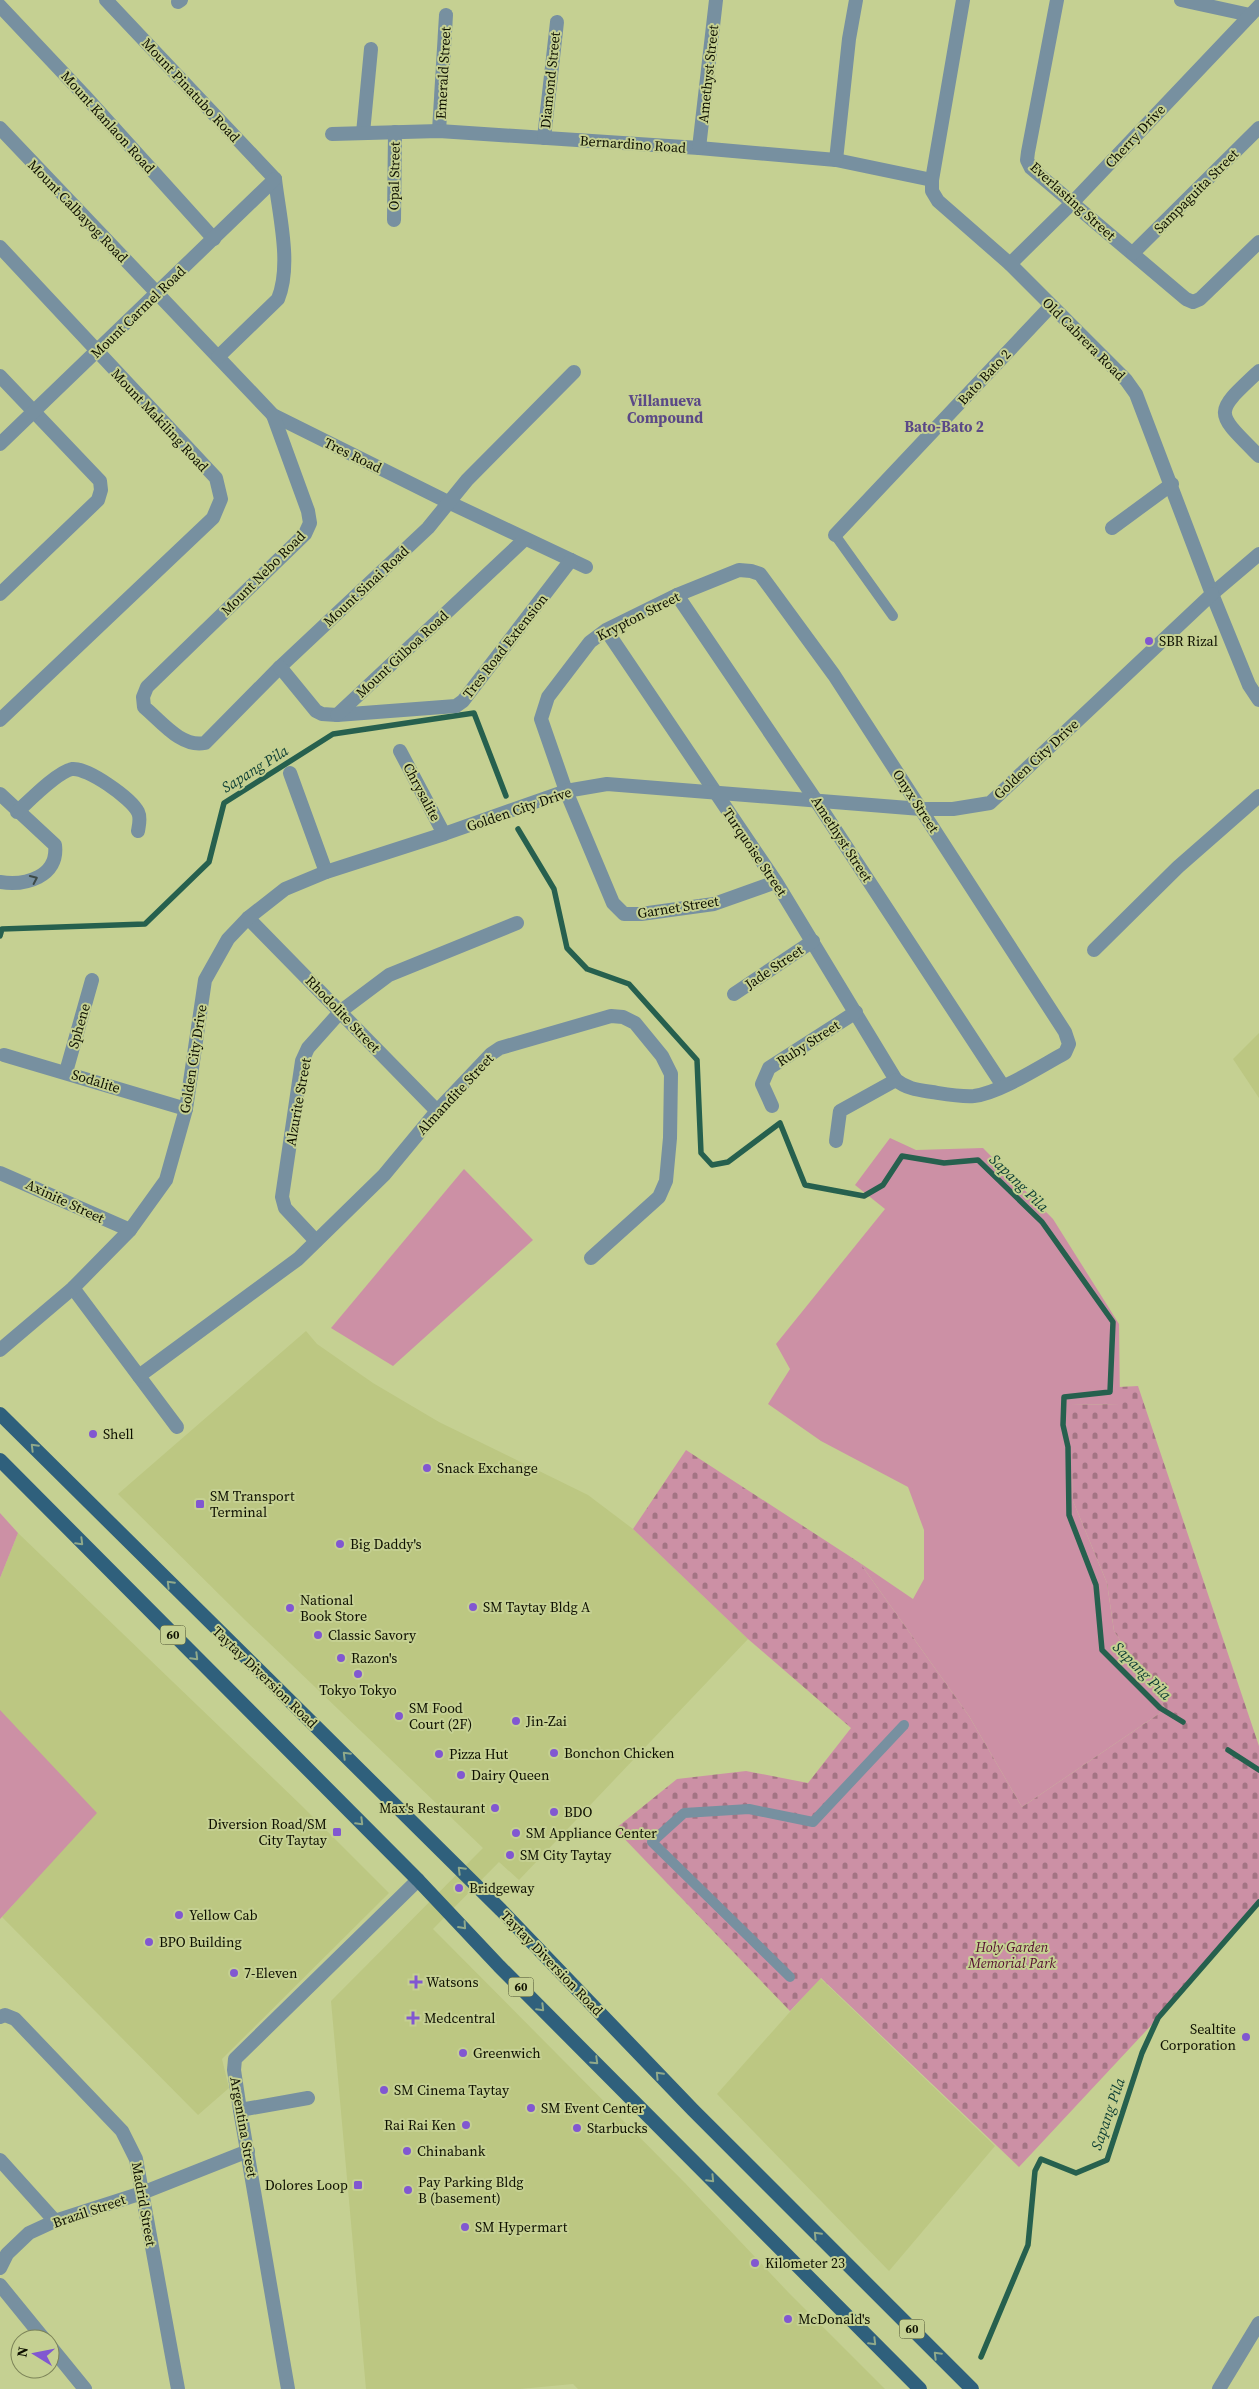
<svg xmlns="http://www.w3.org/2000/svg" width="1259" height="2389" font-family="'Source Serif 4',serif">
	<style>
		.built { fill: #bcc782 }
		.grass { fill: #cc90a5 }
		.cemetery { fill: url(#cemetery-stones) }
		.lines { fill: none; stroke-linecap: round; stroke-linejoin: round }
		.stream { stroke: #26604e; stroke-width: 5.5 }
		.pedestrian { stroke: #7790a0; stroke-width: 10 }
		.minor { stroke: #7790a0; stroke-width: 14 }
		.tertiary { stroke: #7790a0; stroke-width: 14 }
		.primary { stroke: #2f607c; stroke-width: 14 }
		.oneway { stroke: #3d4a48 }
		.oneway2 { stroke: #90a98a }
		.poi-dot { fill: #8157d1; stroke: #c5d092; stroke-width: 2 }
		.labels { text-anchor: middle; stroke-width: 4; stroke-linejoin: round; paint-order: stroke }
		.shield { fill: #c5d092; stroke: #454a2c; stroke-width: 1 }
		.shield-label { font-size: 12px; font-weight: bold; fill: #0e1000 }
		.street-label { font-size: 14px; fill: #0e1000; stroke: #c5d092 }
		.poi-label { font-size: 14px; fill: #0e1000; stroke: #c5d092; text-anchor: start }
		.park-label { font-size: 14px; font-style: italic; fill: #550d30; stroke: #c5d092 }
		.neighbourhood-label { font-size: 15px; font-weight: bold; fill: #5b4987; stroke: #c5d092 }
		.water-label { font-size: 15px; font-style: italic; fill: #0c3d33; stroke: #c5d092 }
	</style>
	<defs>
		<pattern id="cemetery-stones" width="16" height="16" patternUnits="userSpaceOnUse" patternTransform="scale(1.25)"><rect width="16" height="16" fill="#cc90a5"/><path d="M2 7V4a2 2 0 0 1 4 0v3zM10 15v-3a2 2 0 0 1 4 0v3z" fill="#a47484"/></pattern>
	</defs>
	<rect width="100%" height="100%" fill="#c5d092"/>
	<g class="built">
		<path d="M 1259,1033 L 1259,1098 L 1233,1059 Z"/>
		<path d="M 306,1331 L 317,1344 L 373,1383 L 439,1422 L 588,1495 L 633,1529 L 748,1639 L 519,1880 L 499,1862 L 433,1929 L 685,2183 L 788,2292 L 885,2389 L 578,2389 L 573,2384 L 520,2389 L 366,2389 L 331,2001 L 483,1848 L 245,1620 L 118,1494 Z"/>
		<path d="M 18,1533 L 302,1806 L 389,1893 L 222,2059 L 229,2088 L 198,2115 L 2,1917 L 48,1866 L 0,1817 L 0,1578 Z"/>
		<path d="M 820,1978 L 995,2146 L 889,2271 L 717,2094 Z"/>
	</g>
	<g class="grass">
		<path d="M 890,1138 L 916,1150 L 983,1148 L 1053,1219 L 1119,1324 L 1120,1404 L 1071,1405 L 1073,1501 L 1107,1583 L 1114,1631 L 1166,1709 L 1022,1807 L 969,1716 L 860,1563 L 913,1599 L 924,1579 L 924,1530 L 908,1487 L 821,1441 L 768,1404 L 790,1369 L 776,1344 L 885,1209 L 855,1185 Z"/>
		<path d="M 464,1169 L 533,1240 L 393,1366 L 331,1328 Z"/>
		<path d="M 0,1513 L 18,1533 L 0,1578 Z"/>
		<path d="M 0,1710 L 97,1813 L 0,1919 Z"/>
	</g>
	<path class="cemetery" d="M 1138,1386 L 1259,1746 L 1259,1902 L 1158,2018 L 1019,2167 L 821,1978 L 790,2011 L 615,1829 L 677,1779 L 746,1771 L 808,1783 L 851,1728 L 748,1639 L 633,1529 L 686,1450 L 860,1563 L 969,1716 L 1022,1807 L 1166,1709 L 1114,1631 L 1107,1583 L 1073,1501 L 1070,1405 L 1119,1404 L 1119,1387 Z"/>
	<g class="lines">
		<g class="stream">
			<path d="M 518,829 L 554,889 L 567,948 L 587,969 L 629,984 L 697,1060 L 701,1153 L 712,1165 L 728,1162 L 780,1123 L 805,1185 L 864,1196 L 883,1185 L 902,1156 L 944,1163 L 978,1160 L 1042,1222 L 1113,1322 L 1110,1392 L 1064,1397 L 1063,1425 L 1068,1447 L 1069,1515 L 1096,1585 L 1102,1650 L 1160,1708 L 1183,1722"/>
			<path d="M 0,936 L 2,929 L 145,924 L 209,862 L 224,803 L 333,734 L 474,713 L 506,796"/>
			<path d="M 1228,1750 L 1259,1770"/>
			<path d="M 981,2357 L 1028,2245 L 1035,2171 L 1041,2159 L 1076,2173 L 1107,2160 L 1142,2053 L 1158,2018 L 1259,1902"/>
		</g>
		<g class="pedestrian">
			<path d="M 835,535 L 893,616"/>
			<path d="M 790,1977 L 652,1842 L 684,1813 L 749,1809 L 813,1822 L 904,1725"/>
		</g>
		<g class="minor">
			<path d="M 106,0 L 275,179"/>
			<path d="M 1057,0 L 1028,152 L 1027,160 L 1031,168 L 1186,299 L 1193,302 L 1200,299 L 1259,242"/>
			<path d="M 1181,0 L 1250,15"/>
			<path d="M 178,2 L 181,0"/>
			<path d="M 0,6 L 84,95 L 214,239"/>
			<path d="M 0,128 L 273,415 L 448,502 L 586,567"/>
			<path d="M 439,131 L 446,15"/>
			<path d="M 363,133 L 371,49"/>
			<path d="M 332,134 L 439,131 L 699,148 L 836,160 L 932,180"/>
			<path d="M 544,138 L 557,22"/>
			<path d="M 699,148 L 716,0"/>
			<path d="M 836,160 L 849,39 L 856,0"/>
			<path d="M 394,220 L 395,132"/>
			<path d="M 0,247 L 216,478 L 221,499 L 213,518 L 0,720"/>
			<path d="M 1133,253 L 1259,128"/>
			<path d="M 1010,264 L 1072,203 L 1259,6"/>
			<path d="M 218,357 L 278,299 C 292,265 279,215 275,179"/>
			<path d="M 1259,371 C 1213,414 1214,411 1259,456"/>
			<path d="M 0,376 L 100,481 L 101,490 L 98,500 L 0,594"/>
			<path d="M 273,415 L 308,511 L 310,523 L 305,534 L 147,687 L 143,697 L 144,707 C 161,721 181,748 205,743 L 280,667 L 428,528 L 467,480 L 574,372"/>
			<path d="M 0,444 L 275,179"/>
			<path d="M 1112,528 L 1172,484"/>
			<path d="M 835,535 L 1050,307"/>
			<path d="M 1212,594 L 1259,554"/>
			<path d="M 677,595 L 815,799 L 1003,1086"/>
			<path d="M 606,630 L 776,882 L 896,1080 C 907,1089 919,1090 932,1092 C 945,1094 961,1097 974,1096 C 1000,1093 1041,1066 1065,1053 L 1069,1044 L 1065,1032 L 834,675 L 760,574 L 751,571 L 739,570 L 677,595 L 606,630 L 590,642 L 548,697 L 541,719 L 566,791 L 613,903 L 624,914 L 641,914 L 714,904 L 776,882"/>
			<path d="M 280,667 L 316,711 L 322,714 L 337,715 L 456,706 L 463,701 L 571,560"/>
			<path d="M 337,715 L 525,539"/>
			<path d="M 400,751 L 444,834"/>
			<path d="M 290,773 L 326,872"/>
			<path d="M 0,794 L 55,845 C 59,877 25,886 0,882"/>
			<path d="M 17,812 C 29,801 57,772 72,769 C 87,767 131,798 138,812 C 141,818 139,825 138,831"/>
			<path d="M 248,918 L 437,1111"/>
			<path d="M 1094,950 L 1178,867 L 1259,796"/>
			<path d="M 734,994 L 813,941"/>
			<path d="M 4,1055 L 186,1109"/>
			<path d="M 66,1072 L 92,980"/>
			<path d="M 772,1106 L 762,1084 L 769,1068 L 856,1012"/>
			<path d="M 836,1141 L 840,1111 L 896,1080"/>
			<path d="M 0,1173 L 130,1230"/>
			<path d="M 316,1241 L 285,1208 L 282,1197 L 302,1061 L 308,1048 L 341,1011 L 389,975 L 517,923"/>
			<path d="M 73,1288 L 177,1427"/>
			<path d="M 139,1376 L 298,1259 L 384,1175 L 437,1111 L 491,1054 L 500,1048 L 611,1016 L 623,1017 L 635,1023 L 662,1056 L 671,1074 L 670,1138 L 666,1181 L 659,1197 L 591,1258"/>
			<path d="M 0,2017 L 5,2015 L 15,2019 L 122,2131 L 136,2159 L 178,2389"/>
			<path d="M 240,2110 L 308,2098"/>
			<path d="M 0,2160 L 55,2221"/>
			<path d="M 0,2268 L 7,2254 L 29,2233 L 55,2221 L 142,2193 L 248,2151"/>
			<path d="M 0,2285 L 44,2339"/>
			<path d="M 50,2346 L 85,2389"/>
			<path d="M 288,2389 L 240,2110 L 234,2070 L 235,2059 L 418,1880"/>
			<path d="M 1219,2389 L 1259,2323"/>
		</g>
		<g class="tertiary">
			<path d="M 963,0 L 932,180 L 932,191 L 938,201 L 1010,264 L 1126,380 L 1136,394 L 1212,594 L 1249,685 L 1259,700"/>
			<path d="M 0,1350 L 73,1288 L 130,1230 L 166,1180 L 186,1109 L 205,980 L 228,939 L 248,918 L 285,889 L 326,872 L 444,834 L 566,791 L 607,784 L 921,809 L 953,809 L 990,803 L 1212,594"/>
		</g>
		<g class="primary">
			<path d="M 0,1414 L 501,1910 L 693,2110 L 972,2389"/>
			<path d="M 0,1460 L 418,1880 L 499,1966 L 920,2389"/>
		</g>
	</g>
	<defs><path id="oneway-chevron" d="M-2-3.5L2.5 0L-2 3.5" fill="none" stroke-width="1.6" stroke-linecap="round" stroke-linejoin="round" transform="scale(1.25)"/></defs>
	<use class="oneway" href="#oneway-chevron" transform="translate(34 879) rotate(-25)"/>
	<g class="oneway2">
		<use href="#oneway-chevron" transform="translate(34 1447) rotate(-135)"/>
		<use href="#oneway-chevron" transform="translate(80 1542) rotate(45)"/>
		<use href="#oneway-chevron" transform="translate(170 1584) rotate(-135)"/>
		<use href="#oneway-chevron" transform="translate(195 1657) rotate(45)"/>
		<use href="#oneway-chevron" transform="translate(346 1755) rotate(-135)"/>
		<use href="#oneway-chevron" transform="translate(360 1822) rotate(45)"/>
		<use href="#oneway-chevron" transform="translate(461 1870) rotate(-135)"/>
		<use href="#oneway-chevron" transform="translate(463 1926) rotate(48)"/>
		<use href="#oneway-chevron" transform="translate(541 2008) rotate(45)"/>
		<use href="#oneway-chevron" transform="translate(595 2061) rotate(44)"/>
		<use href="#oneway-chevron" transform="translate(659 2075) rotate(-134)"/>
		<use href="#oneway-chevron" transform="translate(711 2179) rotate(46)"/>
		<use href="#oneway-chevron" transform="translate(817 2235) rotate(-134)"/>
		<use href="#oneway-chevron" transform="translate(873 2342) rotate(45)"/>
		<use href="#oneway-chevron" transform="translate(937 2355) rotate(-135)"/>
	</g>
	<g class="poi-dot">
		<circle cx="1149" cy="641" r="5"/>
		<circle cx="93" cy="1434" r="5"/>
		<circle cx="427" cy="1468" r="5"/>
		<rect x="195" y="1499" width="10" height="10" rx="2.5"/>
		<circle cx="340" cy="1544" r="5"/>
		<circle cx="473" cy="1607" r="5"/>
		<circle cx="290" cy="1608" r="5"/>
		<circle cx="318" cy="1635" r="5"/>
		<circle cx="341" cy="1658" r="5"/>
		<circle cx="358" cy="1674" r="5"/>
		<circle cx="399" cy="1716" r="5"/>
		<circle cx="516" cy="1721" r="5"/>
		<circle cx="554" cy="1753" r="5"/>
		<circle cx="439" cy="1754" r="5"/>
		<circle cx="461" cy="1775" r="5"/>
		<circle cx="495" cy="1808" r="5"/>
		<circle cx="554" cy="1812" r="5"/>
		<rect x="332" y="1827" width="10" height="10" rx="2.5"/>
		<circle cx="516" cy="1833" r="5"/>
		<circle cx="510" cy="1855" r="5"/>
		<circle cx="459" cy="1888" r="5"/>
		<circle cx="179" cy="1915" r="5"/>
		<circle cx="149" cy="1942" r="5"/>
		<circle cx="234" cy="1973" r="5"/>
		<path d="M413.5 1974.5h5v5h5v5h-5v5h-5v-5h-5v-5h5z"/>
		<path d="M410.5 2010.5h5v5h5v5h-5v5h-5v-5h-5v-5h5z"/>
		<circle cx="1246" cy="2037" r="5"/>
		<circle cx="463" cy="2053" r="5"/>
		<circle cx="384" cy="2090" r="5"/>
		<circle cx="531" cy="2108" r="5"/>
		<circle cx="466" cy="2125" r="5"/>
		<circle cx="577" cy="2128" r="5"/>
		<circle cx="407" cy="2151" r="5"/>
		<rect x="353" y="2180" width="10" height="10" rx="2.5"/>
		<circle cx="408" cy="2190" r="5"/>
		<circle cx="465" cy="2227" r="5"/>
		<circle cx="755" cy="2263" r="5"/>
		<circle cx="788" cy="2319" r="5"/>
	</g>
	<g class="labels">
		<g class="shield">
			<rect x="160.5" y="1625.5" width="25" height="19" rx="4"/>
			<rect x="508.5" y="1977.5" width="25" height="19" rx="4"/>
			<rect x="899.5" y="2319.5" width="25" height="19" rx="4"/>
		</g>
		<g class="shield-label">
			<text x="173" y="1639">60</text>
			<text x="521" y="1991">60</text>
			<text x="912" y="2333">60</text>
		</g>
		<g class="street-label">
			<text transform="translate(443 73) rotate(-87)" y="5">Emerald Street</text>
			<text transform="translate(708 74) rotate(-84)" y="5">Amethyst Street</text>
			<text transform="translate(550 80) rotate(-84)" y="5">Diamond Street</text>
			<text transform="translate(191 90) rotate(47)" y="5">Mount Pinatubo Road</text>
			<text transform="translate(108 122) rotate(48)" y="5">Mount Kanlaon Road</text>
			<text transform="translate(1135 136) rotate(-47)" y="5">Cherry Drive</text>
			<text transform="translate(633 144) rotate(4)" y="5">Bernardino Road</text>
			<text transform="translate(394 176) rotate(-89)" y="5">Opal Street</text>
			<text transform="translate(1196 191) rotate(-45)" y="5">Sampaguita Street</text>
			<text transform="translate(1073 201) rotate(42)" y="5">Everlasting Street</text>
			<text transform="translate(78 211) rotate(46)" y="5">Mount Calbayog Road</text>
			<text transform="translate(138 312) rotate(-44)" y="5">Mount Carmel Road</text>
			<text transform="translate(1084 339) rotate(45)" y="5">Old Cabrera Road</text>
			<text transform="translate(984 377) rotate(-47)" y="5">Bato Bato 2</text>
			<text transform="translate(160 420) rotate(47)" y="5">Mount Makiling Road</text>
			<text transform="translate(353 455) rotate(26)" y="5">Tres Road</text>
			<text transform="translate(263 573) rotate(-45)" y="5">Mount Nebo Road</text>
			<text transform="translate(366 586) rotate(-43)" y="5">Mount Sinai Road</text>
			<text transform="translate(638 616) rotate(-27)" y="5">Krypton Street</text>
			<text transform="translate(505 646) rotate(-52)" y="5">Tres Road Extension</text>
			<text transform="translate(402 654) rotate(-43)" y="5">Mount Gilboa Road</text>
			<text transform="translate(1036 759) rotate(-43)" y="5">Golden City Drive</text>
			<text transform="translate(422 792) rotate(62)" y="5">Chrysalite</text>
			<text transform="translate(916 801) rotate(57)" y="5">Onyx Street</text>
			<text transform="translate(519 809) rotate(-19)" y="5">Golden City Drive</text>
			<text transform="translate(842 839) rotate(57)" y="5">Amethyst Street</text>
			<text transform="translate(755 852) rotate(56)" y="5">Turquoise Street</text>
			<text transform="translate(678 907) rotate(-9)" y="5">Garnet Street</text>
			<text transform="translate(774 967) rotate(-34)" y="5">Jade Street</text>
			<text transform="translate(343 1014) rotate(46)" y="5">Rhodolite Street</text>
			<text transform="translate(79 1026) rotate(-74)" y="5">Sphene</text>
			<text transform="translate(808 1043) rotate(-33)" y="5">Ruby Street</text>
			<text transform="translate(193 1059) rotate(-81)" y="5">Golden City Drive</text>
			<text transform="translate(96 1081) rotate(17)" y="5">Sodalite</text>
			<text transform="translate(455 1094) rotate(-47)" y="5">Almandite Street</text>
			<text transform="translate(298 1102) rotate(-80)" y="5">Alzurite Street</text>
			<text transform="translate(65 1201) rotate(25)" y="5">Axinite Street</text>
			<text transform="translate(265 1677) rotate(44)" y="5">Taytay Diversion Road</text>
			<text transform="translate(552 1963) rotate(46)" y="5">Taytay Diversion Road</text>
			<text transform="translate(244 2127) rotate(80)" y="5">Argentina Street</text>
			<text transform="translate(144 2204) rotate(80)" y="5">Madrid Street</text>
			<text transform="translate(89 2211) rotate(-19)" y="5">Brazil Street</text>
		</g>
		<g class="poi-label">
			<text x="1159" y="646">SBR Rizal</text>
			<text x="103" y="1439">Shell</text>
			<text x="437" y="1473">Snack Exchange</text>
			<text x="210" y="1501">SM Transport<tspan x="210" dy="16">Terminal</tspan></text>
			<text x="350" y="1549">Big Daddy's</text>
			<text x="300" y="1605">National<tspan x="300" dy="16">Book Store</tspan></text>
			<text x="483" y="1612">SM Taytay Bldg A</text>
			<text x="328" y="1640">Classic Savory</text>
			<text x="351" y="1663">Razon's</text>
			<text x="358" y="1695" text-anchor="middle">Tokyo Tokyo</text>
			<text x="409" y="1713">SM Food<tspan x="409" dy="16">Court (2F)</tspan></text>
			<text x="526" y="1726">Jin-Zai</text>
			<text x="564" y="1758">Bonchon Chicken</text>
			<text x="449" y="1759">Pizza Hut</text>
			<text x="471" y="1780">Dairy Queen</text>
			<text x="485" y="1813" text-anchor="end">Max's Restaurant</text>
			<text x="564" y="1817">BDO</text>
			<text x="327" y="1829" text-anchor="end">Diversion Road/SM<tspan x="327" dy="16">City Taytay</tspan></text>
			<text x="526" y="1838">SM Appliance Center</text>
			<text x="520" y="1860">SM City Taytay</text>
			<text x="469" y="1893">Bridgeway</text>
			<text x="189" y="1920">Yellow Cab</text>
			<text x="159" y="1947">BPO Building</text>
			<text x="244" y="1978">7-Eleven</text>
			<text x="426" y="1987">Watsons</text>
			<text x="424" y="2023">Medcentral</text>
			<text x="1236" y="2034" text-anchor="end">Sealtite<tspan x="1236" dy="16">Corporation</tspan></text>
			<text x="473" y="2058">Greenwich</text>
			<text x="394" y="2095">SM Cinema Taytay</text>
			<text x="541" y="2113">SM Event Center</text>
			<text x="456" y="2130" text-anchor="end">Rai Rai Ken</text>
			<text x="587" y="2133">Starbucks</text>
			<text x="417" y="2156">Chinabank</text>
			<text x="418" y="2187">Pay Parking Bldg<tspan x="418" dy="16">B (basement)</tspan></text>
			<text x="348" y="2190" text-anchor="end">Dolores Loop</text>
			<text x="475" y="2232">SM Hypermart</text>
			<text x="765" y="2268">Kilometer 23</text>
			<text x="798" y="2324">McDonald's</text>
		</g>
		<g class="park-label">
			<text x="1012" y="1952">Holy Garden<tspan x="1012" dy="16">Memorial Park</tspan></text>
		</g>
		<g class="neighbourhood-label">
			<text x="665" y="406">Villanueva<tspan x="665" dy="17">Compound</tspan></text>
			<text x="944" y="432">Bato-Bato 2</text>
		</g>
		<g class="water-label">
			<text transform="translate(255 769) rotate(-32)" y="5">Sapang Pila</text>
			<text transform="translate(1019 1183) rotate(44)" y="5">Sapang Pila</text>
			<text transform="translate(1142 1671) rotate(45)" y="5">Sapang Pila</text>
			<text transform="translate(1108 2114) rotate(-71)" y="5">Sapang Pila</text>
		</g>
	</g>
	<g transform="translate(35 2354) rotate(280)"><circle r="24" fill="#c5d092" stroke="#7c8358"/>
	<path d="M0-4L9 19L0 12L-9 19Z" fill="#8157d1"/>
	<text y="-8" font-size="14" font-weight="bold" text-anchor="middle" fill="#0e1000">N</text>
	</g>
</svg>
